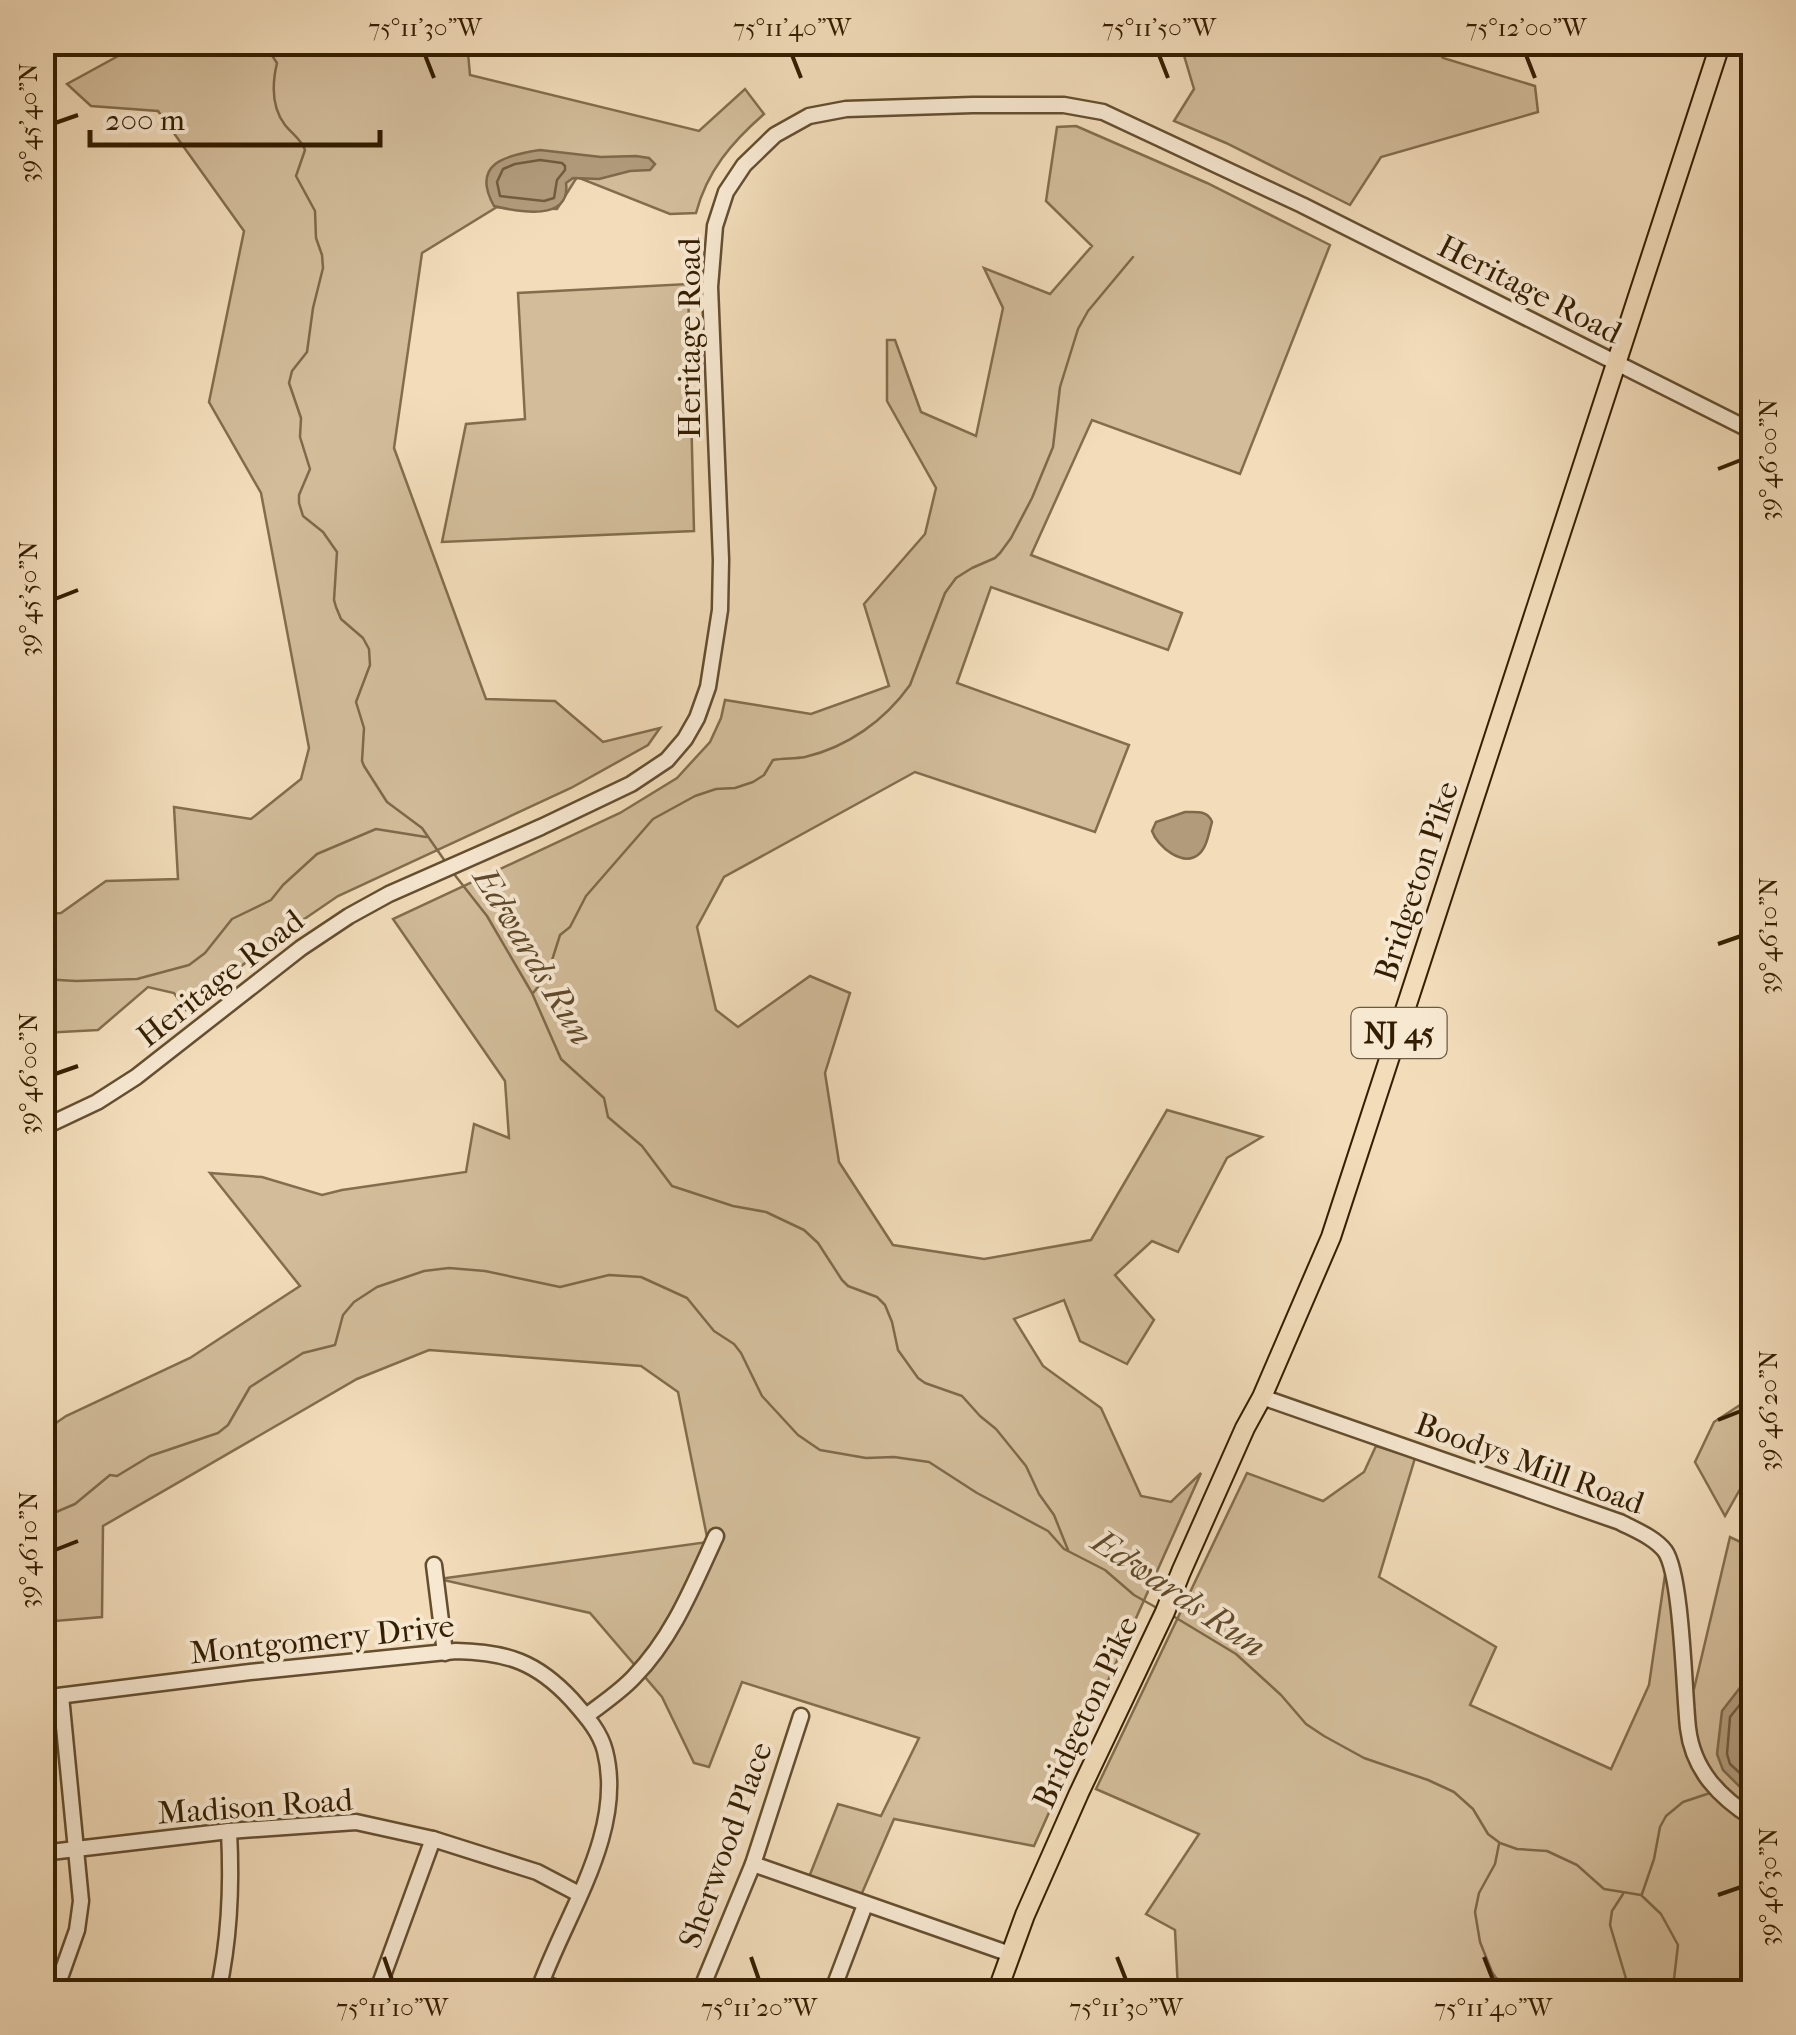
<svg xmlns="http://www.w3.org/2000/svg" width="1796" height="2035" font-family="'IM FELL French Canon',serif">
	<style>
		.green { fill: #d2bc9a; stroke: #836d4d; stroke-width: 2.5 }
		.water { fill: #b19b7b; stroke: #7f694a; stroke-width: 2.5 }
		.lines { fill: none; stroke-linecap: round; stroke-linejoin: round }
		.shore { stroke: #725c3e; stroke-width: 2.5 }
		.stream { stroke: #7f694a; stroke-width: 2.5 }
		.minor-casing { stroke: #644e2e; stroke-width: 19 }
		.major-casing { stroke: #341e00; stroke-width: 22 }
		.minor { stroke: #f7e8d2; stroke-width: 14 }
		.major { stroke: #f2dcba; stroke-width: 18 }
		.ticks { fill: none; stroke: #341e00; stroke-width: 4 }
		.labels { text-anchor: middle; stroke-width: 8; stroke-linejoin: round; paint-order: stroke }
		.shield { fill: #f7e8d2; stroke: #6e5b3f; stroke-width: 2.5 }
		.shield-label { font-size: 30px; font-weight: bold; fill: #341e00 }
		.street-label { font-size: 32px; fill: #341e00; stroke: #f7e8d2 }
		.water-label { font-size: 35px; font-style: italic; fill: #604a2b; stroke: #f7e8d2 }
		.neatline { fill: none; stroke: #341e00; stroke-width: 4 }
		.ticks-label { font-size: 25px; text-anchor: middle; fill: #341e00 }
	</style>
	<rect width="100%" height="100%" fill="#f2dcba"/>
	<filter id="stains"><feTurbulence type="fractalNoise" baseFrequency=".002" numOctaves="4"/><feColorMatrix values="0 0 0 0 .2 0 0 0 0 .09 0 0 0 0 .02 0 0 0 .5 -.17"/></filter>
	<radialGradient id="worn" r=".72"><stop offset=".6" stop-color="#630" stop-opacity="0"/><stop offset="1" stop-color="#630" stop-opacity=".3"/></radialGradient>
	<g class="green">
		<path d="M 467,42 L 470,75 L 699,131 L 745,89 L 764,114 C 732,142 707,171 696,213 L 670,214 L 577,177 L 557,209 L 497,207 L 422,253 L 394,448 L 486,699 L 555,701 L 603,742 L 660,728 L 648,745 L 571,788 L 338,896 L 278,937 L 186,1010 L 174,993 L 148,987 L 98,1030 L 43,1033 L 43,914 L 61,913 L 106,881 L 178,879 L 174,807 L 251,819 L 301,779 L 309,748 L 261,493 L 209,402 L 244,231 L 158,111 L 91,106 L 67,84 L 142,43 Z"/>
		<path d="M 1180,42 L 1430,43 L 1443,58 L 1535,86 L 1538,112 L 1381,157 L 1350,205 L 1226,143 L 1174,121 L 1194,89 Z"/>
		<path d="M 1076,126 L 1207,183 L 1330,245 L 1240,474 L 1092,420 L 1031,555 L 1182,613 L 1168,650 L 991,587 L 957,683 L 1129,745 L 1095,832 L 915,772 L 724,877 L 697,927 L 716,1010 L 738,1027 L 810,976 L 850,993 L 825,1073 L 839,1162 L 893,1245 L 984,1259 L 1091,1240 L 1167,1110 L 1262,1137 L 1227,1158 L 1178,1252 L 1152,1241 L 1115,1275 L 1154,1320 L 1127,1364 L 1080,1341 L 1064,1300 L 1014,1319 L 1043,1366 L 1101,1408 L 1141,1496 L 1171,1502 L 1201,1473 L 1034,1846 L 894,1819 L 859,1900 L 807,1882 L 838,1804 L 881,1816 L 919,1738 L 742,1682 L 709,1767 L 694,1763 L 662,1697 L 590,1613 L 439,1579 L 708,1542 L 678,1392 L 641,1366 L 429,1350 L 357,1379 L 103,1526 L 102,1617 L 43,1622 L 43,1432 L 66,1416 L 190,1358 L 300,1286 L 210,1173 L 262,1177 L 322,1195 L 342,1190 L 466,1172 L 474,1124 L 509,1138 L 505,1081 L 393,919 L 620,813 L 677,778 L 710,742 L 721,718 L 725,700 L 811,714 L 889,686 L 864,604 L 925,534 L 936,488 L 887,401 L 887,340 L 895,340 L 921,412 L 976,436 L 1003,308 L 984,268 L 1050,294 L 1092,246 L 1046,201 L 1057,127 Z"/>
		<path d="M 688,284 L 694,531 L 442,542 L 466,424 L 525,419 L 518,293 Z"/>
		<path d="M 1753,1366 L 1753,1466 L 1725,1516 L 1695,1462 L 1714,1422 L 1746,1401 Z"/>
		<path d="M 1376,1446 L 1415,1458 L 1379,1577 L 1496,1647 L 1470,1705 L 1611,1769 L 1649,1685 L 1665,1575 L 1694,1689 L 1730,1537 L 1749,1546 L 1753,1558 L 1753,1992 L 1185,1992 L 1178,1990 L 1175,1930 L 1146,1914 L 1199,1834 L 1096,1789 L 1247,1473 L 1323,1501 L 1364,1472 Z"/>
	</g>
	<g class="water">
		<path d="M 540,150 L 601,157 L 636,156 L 649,158 L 655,164 L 650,170 L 630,171 L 599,179 L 573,178 L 566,183 C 571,222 519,212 494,206 C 470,163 507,155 540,150 Z"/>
		<path d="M 1185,812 C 1196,812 1208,810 1212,822 C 1209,832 1207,847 1199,854 C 1183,868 1157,846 1152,831 L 1156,822 Z"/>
		<path d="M 1753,1671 L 1753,1800 L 1723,1770 L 1717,1754 L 1722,1711 Z"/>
	</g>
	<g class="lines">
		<g class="shore">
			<path d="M 540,160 L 562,163 L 565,166 L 565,170 L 557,180 L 554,198 L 544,201 L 500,196 L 497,182 L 503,169 L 515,164 Z"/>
			<path d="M 1754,1687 L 1730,1717 L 1727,1754 L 1730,1764 L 1754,1786"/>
		</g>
		<g class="stream">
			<path d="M 263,42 L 277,63 C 272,84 272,108 285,125 C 293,135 301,139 305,150 L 296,176 L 315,211 L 316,238 L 322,255 L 323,268 L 313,308 L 307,352 L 292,371 L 289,383 L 301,418 L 300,437 L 310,469 L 299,495 L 299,503 L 303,516 L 323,532 L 337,552 L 334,600 L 336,607 L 341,619 L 363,638 L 369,649 L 370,665 L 356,702 L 364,728 L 362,761 L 364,766 L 387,802 L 422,828 L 447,864"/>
			<path d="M 454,874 L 487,916 L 532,993 L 561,1059 L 604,1098 L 608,1117 L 642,1146 L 672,1186 L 733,1206 L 766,1212 L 804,1230 L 818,1243 L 842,1280 L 848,1286 L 877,1297 L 885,1305 L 892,1322 L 898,1350 L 918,1378 L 925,1383 L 962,1396 L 980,1416 L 996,1429 L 1026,1466 L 1039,1494 L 1054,1515 L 1068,1550"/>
			<path d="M 42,979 L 76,981 L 137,979 L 189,965 L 205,953 L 232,919 L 271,900 L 283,885 L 317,854 L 376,829 L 426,837"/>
			<path d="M 533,993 L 547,976 L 560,935 L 570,927 L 586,896 L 653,819 L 695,796 L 716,789 L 735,788 L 753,782 L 764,775 L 773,760 C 784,758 794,759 805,757 C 848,747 885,720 910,685 L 945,593 L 956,578 L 972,568 L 995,558 L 1000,553 L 1011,538 L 1032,498 L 1053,447 L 1060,387 L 1078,329 L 1088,311 L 1133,257"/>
			<path d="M 42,1518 L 75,1504 L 110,1475 L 117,1476 L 150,1456 L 218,1433 L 228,1425 L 250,1387 L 303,1353 L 335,1345 L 343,1315 L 354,1302 L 377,1287 L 424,1271 L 449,1268 L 485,1271 L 560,1287 L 609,1275 L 641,1277 L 687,1298 L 714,1331 L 734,1344 L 741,1353 L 762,1396 L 798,1435 L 820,1450 L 866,1458 L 894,1457 L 929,1462 L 977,1493 L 1048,1531 L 1064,1549 L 1105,1570 L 1134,1595 L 1157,1608"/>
			<path d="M 1173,1616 L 1236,1654 L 1281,1695 L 1306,1724 L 1324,1736 L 1364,1758 L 1428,1780 L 1454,1792 L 1473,1809 L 1488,1834 L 1500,1843 L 1517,1849 L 1547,1851 L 1577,1865 L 1604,1889 L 1641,1895 L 1661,1914 L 1678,1945 L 1674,1979 L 1675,1992"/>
			<path d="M 1499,1844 L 1495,1864 L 1479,1893 L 1475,1912 L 1480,1942 L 1492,1972 L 1496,1978 L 1523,1992"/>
			<path d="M 1623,1894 L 1612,1911 L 1610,1925 L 1630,1992"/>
			<path d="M 1642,1894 L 1654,1859 L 1660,1827 L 1666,1816 L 1683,1802 L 1713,1792"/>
		</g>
		<g class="minor-casing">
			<g id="minor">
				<path d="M 42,1128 L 97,1102 L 136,1077 L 301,948 L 349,916 L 389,894 L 541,827 L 631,784 L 667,760 L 685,739 L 697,718 L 708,687 L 720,610 L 721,560 L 710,287 L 715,226 L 726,192 L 744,165 L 775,135 L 809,116 L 846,109 L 973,105 L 1064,105 L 1103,112 L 1302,205 L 1754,432"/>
				<path d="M 1262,1397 L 1620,1522 C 1635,1530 1654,1537 1665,1551 C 1682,1575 1684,1693 1688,1728 C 1693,1770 1719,1797 1754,1819"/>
				<path d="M 434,1565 L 445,1653"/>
				<path d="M 42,1698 L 250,1672 L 456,1651 C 507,1652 537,1662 572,1700 C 585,1715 600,1731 605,1751 C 626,1833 563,1918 538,1992"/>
				<path d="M 586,1716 C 603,1703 620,1692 634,1677 C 673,1637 693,1586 716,1536"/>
				<path d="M 42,1853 L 229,1831 L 356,1822 L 433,1839 L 537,1872 L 579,1894"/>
				<path d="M 753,1864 L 1010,1954"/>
				<path d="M 542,1983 L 569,1992"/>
				<path d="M 55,1992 L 77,1930 L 81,1901 L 61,1696"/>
				<path d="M 218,1992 C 230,1938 232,1887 229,1831"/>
				<path d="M 377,1992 L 433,1839"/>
				<path d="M 700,1992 L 753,1864 L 801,1716"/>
				<path d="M 832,1992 L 865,1905"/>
			</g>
		</g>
		<g class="major-casing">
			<path id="major" d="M 997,1992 L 1025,1915 L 1079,1793 L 1165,1612 L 1181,1572 L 1245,1428 L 1262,1397 L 1331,1237 L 1721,42"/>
		</g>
		<use href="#minor" class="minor"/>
		<use href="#major" class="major"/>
	</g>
	<path class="ticks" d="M 425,55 L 434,78M 792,55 L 801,78M 1159,55 L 1168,78M 1526,55 L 1535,78M 55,123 L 78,115M 1718,469 L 1741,460M 55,599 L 78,590M 1718,944 L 1741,936M 55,1074 L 78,1066M 1718,1420 L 1741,1411M 55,1550 L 78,1541M 1718,1895 L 1741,1887M 384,1957 L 392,1980M 751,1957 L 759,1980M 1117,1957 L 1126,1980M 1484,1957 L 1493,1980"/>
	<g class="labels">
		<rect class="shield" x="1351.5" y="1008" width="95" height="50" rx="8"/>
		<g class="shield-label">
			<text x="1399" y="1043">NJ 45</text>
		</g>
		<g class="street-label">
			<text transform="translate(1530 289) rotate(27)" y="11">Heritage Road</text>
			<text transform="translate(689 338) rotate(-90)" y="11">Heritage Road</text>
			<text transform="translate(1416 881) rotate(-72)" y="11">Bridgeton Pike</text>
			<text transform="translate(220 978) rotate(-38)" y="11">Heritage Road</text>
			<text transform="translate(1530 1463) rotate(20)" y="11">Boodys Mill Road</text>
			<text transform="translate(322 1639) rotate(-6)" y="11">Montgomery Drive</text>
			<text transform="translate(1085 1712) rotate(-65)" y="11">Bridgeton Pike</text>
			<text transform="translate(255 1806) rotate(-4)" y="11">Madison Road</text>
			<text transform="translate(725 1845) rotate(-70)" y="11">Sherwood Place</text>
		</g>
		<g class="water-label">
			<text transform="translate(534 956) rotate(59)" y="12">Edwards Run</text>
			<text transform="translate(1179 1593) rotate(34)" y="12">Edwards Run</text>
		</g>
	</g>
	<rect width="1796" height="2035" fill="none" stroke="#f2dcba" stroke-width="110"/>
	<path d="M90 130v15h290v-15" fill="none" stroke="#341e00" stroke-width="5"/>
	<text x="105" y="130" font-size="30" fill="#341e00" stroke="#f7e8d2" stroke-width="8" paint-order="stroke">200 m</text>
	<rect x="55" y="55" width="1686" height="1925" class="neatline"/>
	<g class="ticks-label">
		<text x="425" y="36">75°11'30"W</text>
		<text x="792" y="36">75°11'40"W</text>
		<text x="1159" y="36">75°11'50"W</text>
		<text x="1526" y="36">75°12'00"W</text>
		<text transform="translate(28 123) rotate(-90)" y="9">39°45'40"N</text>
		<text transform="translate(1768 460) rotate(-90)" y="9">39°46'00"N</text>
		<text transform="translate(28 599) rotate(-90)" y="9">39°45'50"N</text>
		<text transform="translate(1768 936) rotate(-90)" y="9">39°46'10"N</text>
		<text transform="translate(28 1074) rotate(-90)" y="9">39°46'00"N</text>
		<text transform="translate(1768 1411) rotate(-90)" y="9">39°46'20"N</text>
		<text transform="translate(28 1550) rotate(-90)" y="9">39°46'10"N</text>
		<text transform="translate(1768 1887) rotate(-90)" y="9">39°46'30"N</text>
		<text x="392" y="2016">75°11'10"W</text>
		<text x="759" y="2016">75°11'20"W</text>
		<text x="1126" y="2016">75°11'30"W</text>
		<text x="1493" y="2016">75°11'40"W</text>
	</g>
	<rect width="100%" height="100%" filter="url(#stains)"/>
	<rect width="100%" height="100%" fill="url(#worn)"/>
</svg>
